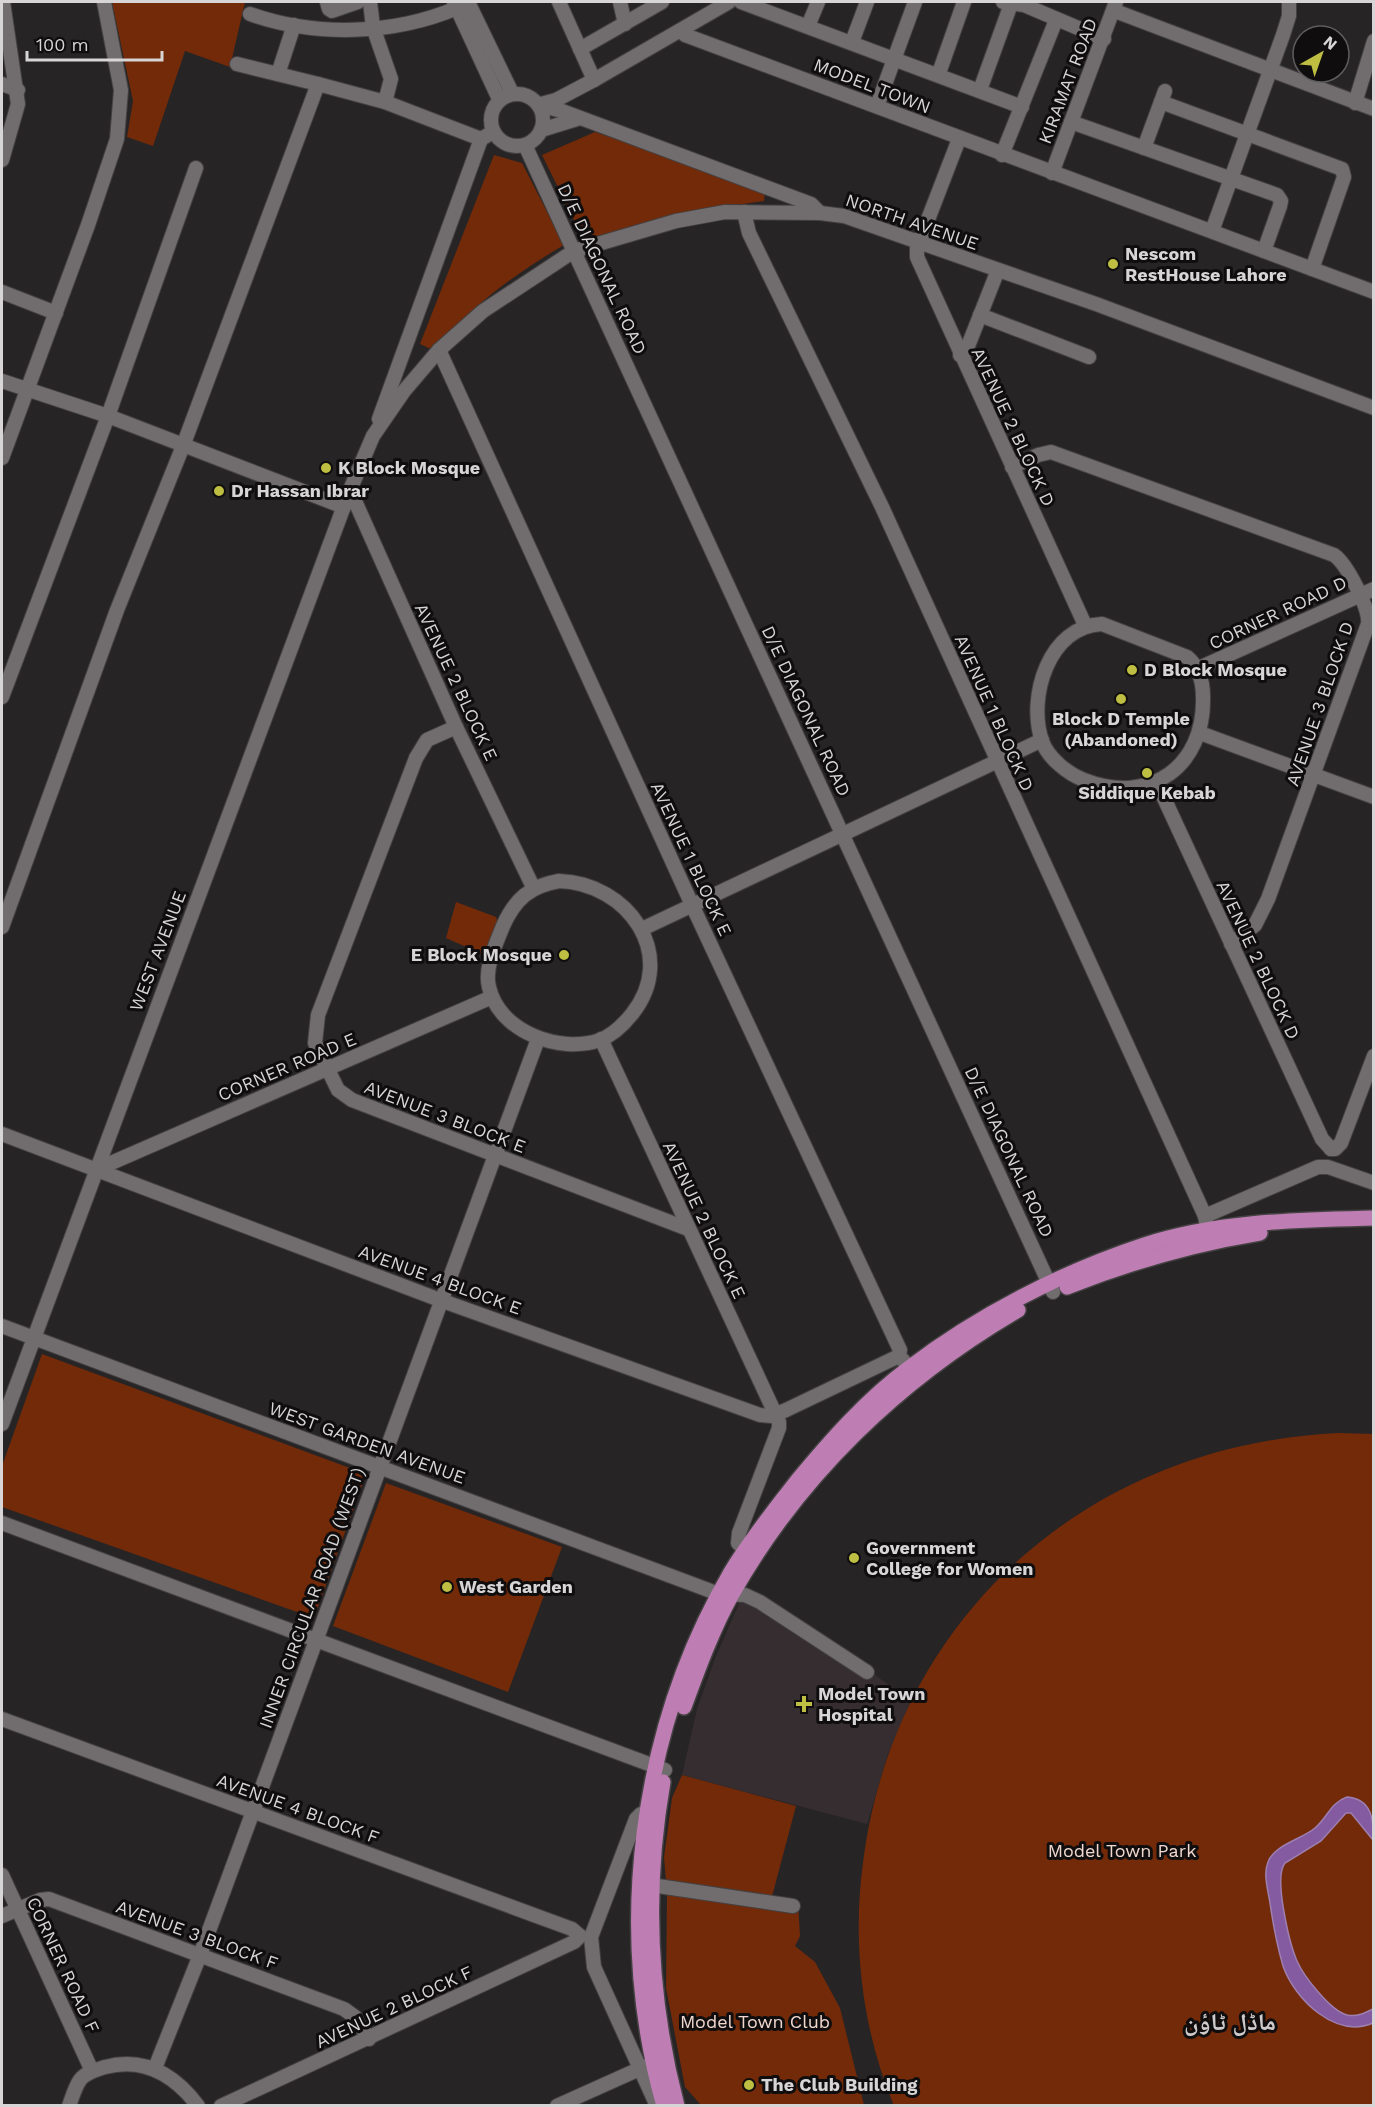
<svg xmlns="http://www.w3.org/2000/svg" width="1375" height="2107" font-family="'Work Sans','Noto Naskh Arabic',sans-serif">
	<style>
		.built { fill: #362d30 }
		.green { fill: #732a08 }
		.water { fill: #845aa0; stroke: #9d7fb0; stroke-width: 1.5 }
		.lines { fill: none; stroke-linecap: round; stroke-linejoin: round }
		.minor-casing { stroke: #444142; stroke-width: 16 }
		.major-casing { stroke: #444142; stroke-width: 18 }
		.minor { stroke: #716d6e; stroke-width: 14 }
		.major { stroke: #be7eb3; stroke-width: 15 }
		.poi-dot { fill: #bebf42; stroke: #0f0d0e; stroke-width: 2 }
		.labels { text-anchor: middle; stroke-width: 6; stroke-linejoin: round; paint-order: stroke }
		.street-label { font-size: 18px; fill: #d7d5d6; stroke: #0f0d0e }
		.poi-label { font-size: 18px; font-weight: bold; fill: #d7d5d6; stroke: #0f0d0e; text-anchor: start }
		.park-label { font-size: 18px; fill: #f0d8cf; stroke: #0f0d0e }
		.district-label { font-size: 24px; font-weight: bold; fill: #cecacb; stroke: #0f0d0e }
	</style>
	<rect width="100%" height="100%" fill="#272425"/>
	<path class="built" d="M 745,1590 L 774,1605 L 911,1700 L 888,1754 L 867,1824 L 682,1775 L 697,1709 L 716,1656 Z"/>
	<g class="green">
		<path d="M 112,2 L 245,2 L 230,67 L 185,51 L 153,146 L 127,137 L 133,101 Z"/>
		<path d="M 595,132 L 765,191 L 764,201 L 680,213 L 584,240 L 542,155 Z"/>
		<path d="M 494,155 L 522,163 L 564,245 C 514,274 471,307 433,350 L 420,344 Z"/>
		<path d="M 456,902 L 496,917 L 498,923 L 484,955 L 446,938 Z"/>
		<path d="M 42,1354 L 366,1474 L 314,1618 L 2,1507 L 2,1466 Z"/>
		<path d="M 1339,1433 L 1373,1434 L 1373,2105 L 894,2106 C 862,2029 852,1944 863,1863 C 894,1614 1092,1444 1339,1433 Z"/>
		<path d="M 386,1483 L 562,1547 L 508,1692 L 333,1626 Z"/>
		<path d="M 682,1775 L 796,1806 L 770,1904 L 798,1902 L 800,1936 L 795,1946 L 815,1962 L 840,2008 L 864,2105 L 701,2105 L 685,2087 L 666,1988 L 667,1893 L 664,1857 L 672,1798 Z"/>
	</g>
	<path class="water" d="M 1347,1797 C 1372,1799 1374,1820 1373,1840 L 1351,1813 L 1346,1813 L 1321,1841 L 1285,1863 C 1273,1877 1290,1945 1297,1961 C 1304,1977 1331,2011 1347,2015 C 1357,2017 1365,2013 1373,2009 L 1373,2023 C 1336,2039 1295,2000 1283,1966 C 1277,1945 1273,1924 1270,1903 C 1268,1890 1263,1874 1268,1862 C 1274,1845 1302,1839 1315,1828 C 1328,1817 1330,1803 1347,1797 Z"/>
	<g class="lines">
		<g class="minor-casing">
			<g id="minor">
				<path d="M 327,2 L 329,9 L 332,11 L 358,2"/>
				<path d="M 370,2 L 373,27 L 391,79 L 385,102"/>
				<path d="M 454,2 L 499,99"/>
				<path d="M 468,2 L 512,93"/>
				<path d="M 559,2 L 594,80"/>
				<path d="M 620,2 L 625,24"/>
				<path d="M 741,2 L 1022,107"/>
				<path d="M 1003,2 L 1024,5 L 1104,39"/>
				<path d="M 1115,11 L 1374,109"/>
				<path d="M 250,14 C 315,37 393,35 457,8"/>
				<path d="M 808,26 L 818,2"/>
				<path d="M 681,30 L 685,35 L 1374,292"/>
				<path d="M 852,42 L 867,2"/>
				<path d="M 580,49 L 662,2"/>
				<path d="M 237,64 L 318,84"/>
				<path d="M 939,73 L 964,2"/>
				<path d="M 278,74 L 294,25"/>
				<path d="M 2,84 L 18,90"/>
				<path d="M 980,90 L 1011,4"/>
				<circle cx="517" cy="120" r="26"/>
				<path d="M 1161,102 L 1342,169 L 1344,177 L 1312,269"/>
				<path d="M 1355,103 L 1374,41"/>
				<path d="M 541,104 L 556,100 L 594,80 L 729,2"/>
				<path d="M 539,105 L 562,111 L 811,204 L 820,213"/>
				<path d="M 877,106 L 915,2"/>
				<path d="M 1071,122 L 1277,195 L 1281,201 L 1280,206 L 1264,251"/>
				<path d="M 541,130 L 580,118"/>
				<path d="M 959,139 L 917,248 L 917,257 L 1085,625"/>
				<path d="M 525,145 L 1053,1292"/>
				<path d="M 1144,148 L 1165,91"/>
				<path d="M 1002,155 L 1056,20"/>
				<path d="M 2,160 L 18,104 L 3,2"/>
				<path d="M 1052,173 L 1116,2"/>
				<path d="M 744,212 L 749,233 L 882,507 L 1205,1216 L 1209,1239"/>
				<path d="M 1212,231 L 1283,35 L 1289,16 L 1289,2"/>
				<path d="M 2,292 L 56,313"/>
				<path d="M 980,315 L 1089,357"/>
				<path d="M 439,350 L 693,907 L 900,1350 L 899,1356 L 917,1375"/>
				<path d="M 960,355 L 966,351 L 998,270"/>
				<path d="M 2,381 L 108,416 L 344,507"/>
				<path d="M 379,419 L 481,139"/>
				<path d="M 2,458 L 88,225 L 117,139 L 121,90 L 104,2"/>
				<path d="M 1012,467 L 1038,455 L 1051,452 L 1334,555 C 1347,564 1370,609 1368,624 L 1268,899 L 1255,925 L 1231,944"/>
				<path d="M 350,490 L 456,727 L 533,887"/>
				<path d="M 1102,624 L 1187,657 C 1199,667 1203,681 1203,697 C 1205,766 1150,806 1084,780 C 1068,774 1048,758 1042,741 C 1027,697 1049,626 1102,624 Z"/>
				<path d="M 1197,669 L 1374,589"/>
				<path d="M 2,697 L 108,416 L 196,168"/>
				<path d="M 456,727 L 427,740 L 416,758 L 318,1015 L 315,1043 L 338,1090 L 352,1100 L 688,1229"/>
				<path d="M 1200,733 L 1374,797"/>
				<path d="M 1157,783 L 1322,1139 L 1331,1149"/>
				<path d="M 559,881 C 628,883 679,955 632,1014 C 624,1024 613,1035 600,1040 C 560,1054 499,1032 489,987 C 484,968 496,944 503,926 C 515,899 530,886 559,881 Z"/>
				<path d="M 2,927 L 117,610 L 183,446 L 318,84 L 385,102 L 481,139 L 493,132"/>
				<path d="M 642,929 L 1042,740"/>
				<path d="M 601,1039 L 779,1422 L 779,1428 L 739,1533 L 738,1543 L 745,1550"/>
				<path d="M 2,1134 L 440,1300 L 760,1415 L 772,1416 L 786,1410 L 899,1356"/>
				<path d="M 1331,1149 L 1335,1149 L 1341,1143 L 1374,1056"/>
				<path d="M 95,1170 L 492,997"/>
				<path d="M 1205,1216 L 1318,1167 L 1328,1167 L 1374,1183"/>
				<path d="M 2,1326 L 719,1594 L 745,1595 L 760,1602 L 867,1672"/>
				<path d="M 2,1424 L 350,490 L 373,436 L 404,391 L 439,350 L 483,311 L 574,251 L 676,221 L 725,212 L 820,213 L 844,216 L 1096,304 L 1374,408"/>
				<path d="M 2,1523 L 665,1770"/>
				<path d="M 2,1719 L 572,1929 L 580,1936"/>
				<path d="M 646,1816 L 641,1814 L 636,1819 L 591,1937 L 594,1967 L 657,2106"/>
				<path d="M 2,1875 L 92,2071"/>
				<path d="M 651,1885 L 793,1906"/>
				<path d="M 2,1916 L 40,1900 L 49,1899 L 344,2009 L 355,2017 L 369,2039"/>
				<path d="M 155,2068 L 200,1955 L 538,1039"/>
				<path d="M 69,2106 C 72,2098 75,2087 80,2080 C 86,2072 96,2070 105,2067 C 144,2057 174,2074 198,2106"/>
				<path d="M 221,2106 L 574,1942 L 580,1936"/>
				<path d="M 557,2106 L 646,2066"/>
			</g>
		</g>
		<g class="major-casing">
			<g id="major">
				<path d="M 1067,1287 C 1130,1262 1193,1244 1260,1233"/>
				<path d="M 684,1707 C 698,1669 712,1630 732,1594 C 800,1474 900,1379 1018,1310"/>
				<path d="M 663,1782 C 644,1890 649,1999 677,2106"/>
				<path d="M 664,2106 C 614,1930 639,1730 731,1572 C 750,1540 774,1511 797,1481 C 830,1441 867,1399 909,1368 C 977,1316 1062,1272 1144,1245 C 1218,1221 1296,1220 1374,1218"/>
			</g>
		</g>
		<use href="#minor" class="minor"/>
		<use href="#major" class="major"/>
	</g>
	<g class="poi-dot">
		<circle cx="1113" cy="264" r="6"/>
		<circle cx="326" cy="468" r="6"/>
		<circle cx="219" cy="491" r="6"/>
		<circle cx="1132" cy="670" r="6"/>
		<circle cx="1121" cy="699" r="6"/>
		<circle cx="1147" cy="773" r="6"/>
		<circle cx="564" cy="955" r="6"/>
		<circle cx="854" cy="1558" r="6"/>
		<circle cx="447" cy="1587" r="6"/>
		<path d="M801 1695h6v6h6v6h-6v6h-6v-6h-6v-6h6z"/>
		<circle cx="749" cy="2085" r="6"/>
	</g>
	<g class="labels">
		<g class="street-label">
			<text transform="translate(1068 81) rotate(-69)" y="6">KIRAMAT ROAD</text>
			<text transform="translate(872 86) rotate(21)" y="6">MODEL TOWN</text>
			<text transform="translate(912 222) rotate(19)" y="6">NORTH AVENUE</text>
			<text transform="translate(602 269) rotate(65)" y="6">D/E DIAGONAL ROAD</text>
			<text transform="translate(1013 427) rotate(65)" y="6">AVENUE 2 BLOCK D</text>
			<text transform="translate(1278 613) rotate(-25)" y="6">CORNER ROAD D</text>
			<text transform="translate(456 682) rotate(65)" y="6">AVENUE 2 BLOCK E</text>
			<text transform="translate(1320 704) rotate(-71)" y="6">AVENUE 3 BLOCK D</text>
			<text transform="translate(806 711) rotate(65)" y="6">D/E DIAGONAL ROAD</text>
			<text transform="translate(994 713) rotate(66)" y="6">AVENUE 1 BLOCK D</text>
			<text transform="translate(691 859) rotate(65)" y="6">AVENUE 1 BLOCK E</text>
			<text transform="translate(158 951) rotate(-69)" y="6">WEST AVENUE</text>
			<text transform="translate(1258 960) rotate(65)" y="6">AVENUE 2 BLOCK D</text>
			<text transform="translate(287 1067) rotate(-23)" y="6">CORNER ROAD E</text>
			<text transform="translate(445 1117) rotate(21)" y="6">AVENUE 3 BLOCK E</text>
			<text transform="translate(1009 1152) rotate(65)" y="6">D/E DIAGONAL ROAD</text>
			<text transform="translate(704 1220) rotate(65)" y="6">AVENUE 2 BLOCK E</text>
			<text transform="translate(440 1280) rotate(20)" y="6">AVENUE 4 BLOCK E</text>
			<text transform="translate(367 1443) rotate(20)" y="6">WEST GARDEN AVENUE</text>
			<text transform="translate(312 1598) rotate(-70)" y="6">INNER CIRCULAR ROAD (WEST)</text>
			<text transform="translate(298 1809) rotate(20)" y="6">AVENUE 4 BLOCK F</text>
			<text transform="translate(197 1935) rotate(20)" y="6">AVENUE 3 BLOCK F</text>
			<text transform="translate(63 1965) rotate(65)" y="6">CORNER ROAD F</text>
			<text transform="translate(394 2007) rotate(-25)" y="6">AVENUE 2 BLOCK F</text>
		</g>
		<g class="poi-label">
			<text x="1125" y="260">Nescom<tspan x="1125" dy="21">RestHouse Lahore</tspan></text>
			<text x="338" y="474">K Block Mosque</text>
			<text x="231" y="497">Dr Hassan Ibrar</text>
			<text x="1144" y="676">D Block Mosque</text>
			<text x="1121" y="725" text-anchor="middle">Block D Temple<tspan x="1121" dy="21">(Abandoned)</tspan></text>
			<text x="1147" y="799" text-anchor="middle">Siddique Kebab</text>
			<text x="552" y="961" text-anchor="end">E Block Mosque</text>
			<text x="866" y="1554">Government<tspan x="866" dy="21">College for Women</tspan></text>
			<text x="459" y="1593">West Garden</text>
			<text x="818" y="1700">Model Town<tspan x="818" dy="21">Hospital</tspan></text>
			<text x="761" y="2091">The Club Building</text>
		</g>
		<g class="park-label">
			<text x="1122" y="1857">Model Town Park</text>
			<text x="755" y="2028">Model Town Club</text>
		</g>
		<g class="district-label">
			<text x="1230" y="2030">ماڈل ٹاؤن</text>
		</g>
	</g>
	<rect width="1375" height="2107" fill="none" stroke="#d7d5d6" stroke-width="6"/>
	<g transform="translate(1321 54) rotate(40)"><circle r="28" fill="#0f0d0e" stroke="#5f5d5e" stroke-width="1.5"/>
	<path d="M0-4.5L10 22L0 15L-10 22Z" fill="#bebf42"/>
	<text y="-9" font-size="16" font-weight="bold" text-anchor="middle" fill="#d7d5d6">N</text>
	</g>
	<path d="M27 51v9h135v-9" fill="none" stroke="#d7d5d6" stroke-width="3"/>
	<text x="36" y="51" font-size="18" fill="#d7d5d6" stroke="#0f0d0e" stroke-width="4.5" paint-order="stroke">100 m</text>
</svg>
